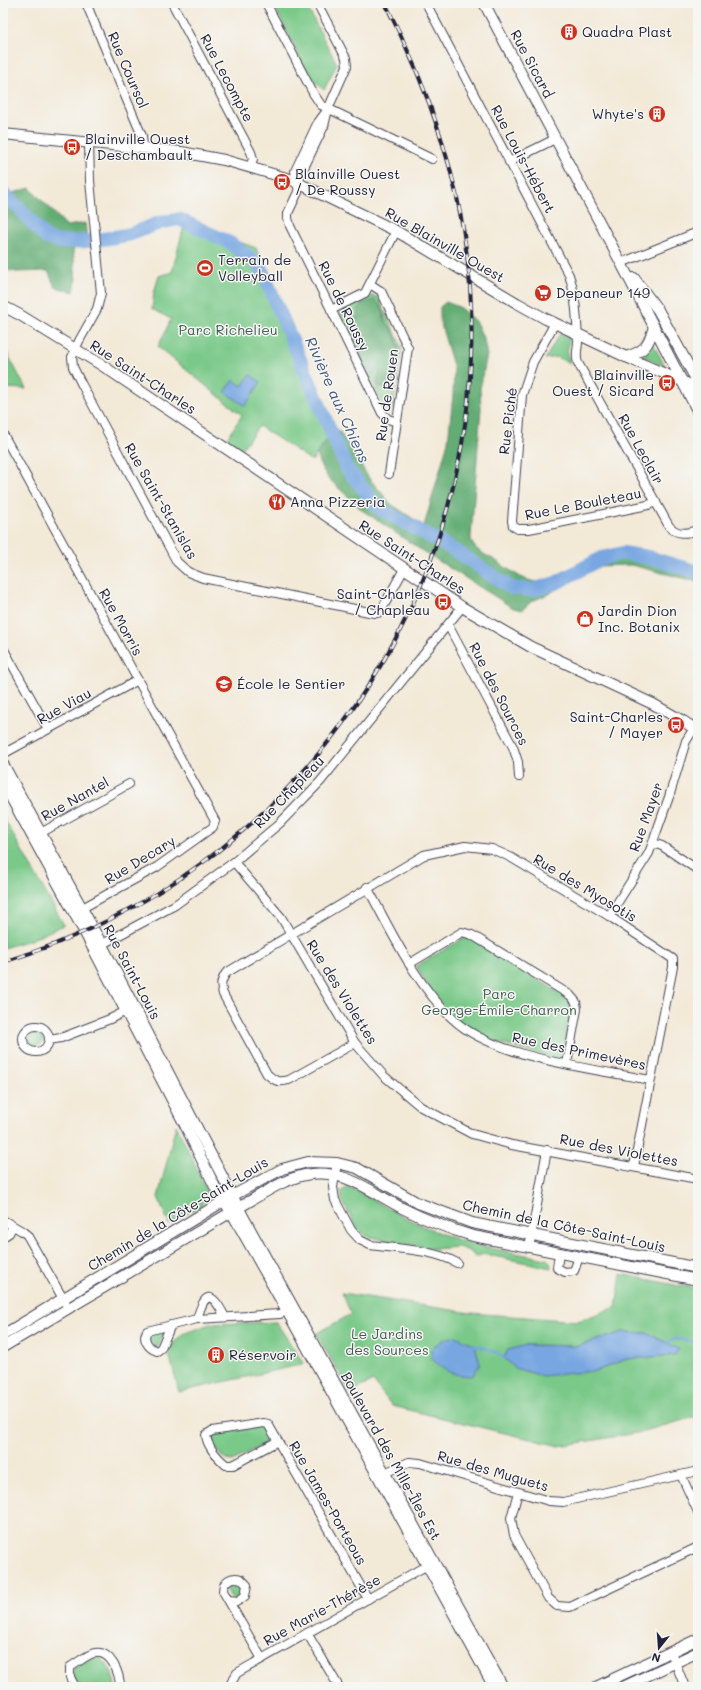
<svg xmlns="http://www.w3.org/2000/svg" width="701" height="1690" font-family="Mali,sans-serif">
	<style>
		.green { fill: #7ac989; stroke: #4e7662; fill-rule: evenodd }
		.forest { fill: #63ad75; stroke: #426858 }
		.water { fill: #77a6e1; stroke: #4c648e }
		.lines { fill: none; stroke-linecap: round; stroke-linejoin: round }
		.stream { stroke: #77a6e1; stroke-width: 2.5 }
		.river { stroke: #77a6e1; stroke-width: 14 }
		.minor-casing { stroke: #414052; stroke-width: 10 }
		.tertiary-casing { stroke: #414052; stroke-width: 12 }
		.minor { stroke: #fff; stroke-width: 8 }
		.tertiary { stroke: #fff; stroke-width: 10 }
		.rail-casing { stroke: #22223b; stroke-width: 4 }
		.rail { stroke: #f6f6f2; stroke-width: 2.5; stroke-dasharray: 8; stroke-linecap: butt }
		.labels { text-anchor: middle; stroke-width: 3; stroke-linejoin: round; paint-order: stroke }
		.poi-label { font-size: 14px; fill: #22223b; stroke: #f6f6f2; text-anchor: start }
		.street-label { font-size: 14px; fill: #22223b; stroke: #f6f6f2 }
		.park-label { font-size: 14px; fill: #415c56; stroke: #f6f6f2 }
		.water-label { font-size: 15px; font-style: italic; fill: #44577d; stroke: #f6f6f2 }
	</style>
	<rect width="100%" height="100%" fill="#f6f6f2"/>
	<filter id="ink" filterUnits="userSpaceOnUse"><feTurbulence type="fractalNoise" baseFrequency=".025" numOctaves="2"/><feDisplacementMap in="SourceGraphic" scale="8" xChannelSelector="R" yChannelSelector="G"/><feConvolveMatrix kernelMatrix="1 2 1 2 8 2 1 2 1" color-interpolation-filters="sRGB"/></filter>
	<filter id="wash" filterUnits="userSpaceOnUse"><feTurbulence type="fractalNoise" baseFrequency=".012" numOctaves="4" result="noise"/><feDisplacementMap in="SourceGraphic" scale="16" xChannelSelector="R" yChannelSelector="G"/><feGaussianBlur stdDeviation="0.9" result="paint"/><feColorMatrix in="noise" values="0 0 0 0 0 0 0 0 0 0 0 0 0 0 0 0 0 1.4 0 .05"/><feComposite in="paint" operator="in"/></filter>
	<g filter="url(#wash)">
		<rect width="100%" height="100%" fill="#f3e9d7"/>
		<g class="green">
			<path d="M 273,3 L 305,3 L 337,64 L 324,90 L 308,75 Z"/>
			<path d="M 185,222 L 256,248 L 333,431 L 312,461 L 259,426 L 241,450 L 226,440 L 242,415 L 158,347 L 171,319 L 152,309 L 154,292 L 159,276 L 172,272 Z"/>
			<path d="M 372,296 L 378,297 L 402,347 L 393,407 L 389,412 L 386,410 L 340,316 L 341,311 ZM 378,305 L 383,309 C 384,322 388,323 394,334 C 404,350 398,372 394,389 L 389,390 L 377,384 L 380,372 L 378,370 L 373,375 L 371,373 L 352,338 L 352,325 L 358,316 Z"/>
			<path d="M 561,334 L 564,335 L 563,336 L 566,338 L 567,336 L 569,339 L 567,355 L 568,356 L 570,364 L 557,357 L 545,359 L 559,335 Z"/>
			<path d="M 653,344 L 665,366 L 642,356 L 650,349 Z"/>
			<path d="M 3,345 L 26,389 L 3,388 Z"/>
			<path d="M 3,817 L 64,925 L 30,940 L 3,948 Z"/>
			<path d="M 468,936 L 574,1002 L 565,1061 L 480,1038 L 440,1007 L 416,966 Z"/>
			<circle cx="36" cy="1039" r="7"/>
			<path d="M 176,1125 L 208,1192 L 202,1205 L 169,1224 L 158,1197 Z"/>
			<path d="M 347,1187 L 354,1189 C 389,1209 423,1229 462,1241 C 489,1249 518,1253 546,1259 L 550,1262 L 551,1268 L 484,1254 L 475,1257 L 471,1252 L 459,1247 L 432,1249 L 365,1236 L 357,1229 L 341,1199 L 342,1198 L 341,1192 Z"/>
			<path d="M 621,1274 L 680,1286 L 698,1288 L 698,1416 L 637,1433 L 559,1446 L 392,1406 L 373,1381 L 349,1393 L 341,1376 L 316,1334 L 351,1314 L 342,1293 L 471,1313 L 578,1321 L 616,1307 ZM 623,1332 L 647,1333 L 675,1355 L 627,1359 L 596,1371 L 525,1345 L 578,1346 Z"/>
			<path d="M 276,1322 L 304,1364 L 179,1392 L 168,1350 L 182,1334 L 210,1324 Z"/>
			<path d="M 167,1329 L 157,1348 L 146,1339 L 148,1333 Z"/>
			<path d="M 263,1426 L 273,1439 L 233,1461 L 226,1460 L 221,1456 L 213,1443 L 215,1434 Z"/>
			<path d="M 232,1580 L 244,1583 L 244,1596 L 232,1599 L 225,1588 Z"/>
			<path d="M 93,1657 L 100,1657 C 107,1663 117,1677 115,1687 L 78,1687 L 73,1675 L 74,1668 Z"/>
		</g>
		<g class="forest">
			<path d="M 30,188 L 67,226 L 85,223 L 88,245 L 73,248 L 76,281 L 74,292 L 55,287 L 48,271 L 16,272 L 3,269 L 3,189 L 13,193 Z"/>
			<path d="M 375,300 L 383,309 L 384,319 L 394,333 L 399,350 L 399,358 L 392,390 L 378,386 L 377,384 L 380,372 L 378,370 L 373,375 L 371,373 L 351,334 L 353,322 L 358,318 C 357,302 362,304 375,300 Z"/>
			<path d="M 446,302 L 459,307 L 476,322 L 484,340 L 487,355 L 480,389 L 481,408 L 471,536 C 470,548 484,554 493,559 C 507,567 522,582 539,582 C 557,583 573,566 589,559 C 602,553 619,549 633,549 C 654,548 677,563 698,567 L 698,582 L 631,565 L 597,566 L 584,570 L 549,594 L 532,601 L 522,610 L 513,608 L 418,548 L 362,510 L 328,478 L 319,463 L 317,454 L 333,431 L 340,432 L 369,478 L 391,504 L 424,526 L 448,442 L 453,395 L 454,369 L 440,321 L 440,307 Z"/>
		</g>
		<g class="water">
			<path d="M 250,375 L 261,382 L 245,406 L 225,392 L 233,380 L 242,386 Z"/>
			<path d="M 623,1332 L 647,1333 L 679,1349 L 675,1355 L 627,1359 L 596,1371 L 542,1376 L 515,1368 L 504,1358 L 508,1350 L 526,1345 L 578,1346 Z"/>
			<path d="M 456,1336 L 475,1345 L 480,1363 L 473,1376 C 454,1375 444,1373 431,1357 L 433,1347 L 445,1339 Z"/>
		</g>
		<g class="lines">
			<g class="stream">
				<path d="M 667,1342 L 676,1339 L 698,1342"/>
				<path d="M 475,1345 L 496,1352 L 504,1358"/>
			</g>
			<path class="river" d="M 3,193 L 20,209 L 46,238 L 60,242 L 90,241 L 115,237 L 131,234 L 159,223 L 179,219 L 230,243 L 260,266 L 347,469 L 379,508 L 459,553 L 511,588 L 532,590 L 556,583 L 602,558 L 623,553 L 647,557 L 698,572"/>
		</g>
	</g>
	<g filter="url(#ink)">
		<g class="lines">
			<g class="minor-casing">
				<g id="minor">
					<path d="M 86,3 L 142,136 L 143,147"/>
					<path d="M 172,3 L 251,152 L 253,159 L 250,167"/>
					<path d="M 266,3 L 313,93 L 321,105 L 432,159"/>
					<path d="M 426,3 L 569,275 C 576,295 577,320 578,341 C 578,349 575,355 578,363 L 669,526 C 678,536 687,533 698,530"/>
					<path d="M 328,109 L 324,126 L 300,176 L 298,192 L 288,213 L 288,218 L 290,226 L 382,413 L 388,419 L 397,422"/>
					<path d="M 89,142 L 90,181 L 101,293 L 97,309 L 79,341 L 72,357 L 73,367 L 82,385 L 177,562 L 188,572 L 203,578 L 374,613 L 378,613 L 382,609 L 404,569"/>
					<path d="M 509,162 L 555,139"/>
					<path d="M 297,185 L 295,171 L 317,124 L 328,109 L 347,66 L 346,58 L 317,3"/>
					<path d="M 621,263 L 698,232"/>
					<path d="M 370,284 L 381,291 L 408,348 L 389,474"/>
					<path d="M 331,310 L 365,293 L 396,231"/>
					<path d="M 555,323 L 533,362 L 522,395 L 512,521 L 513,526 L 518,529 L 529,529 L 648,505 L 656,502"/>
					<path d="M 3,434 L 215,821 L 213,827 L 157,867 L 77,911"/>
					<path d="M 448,625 L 513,747 L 518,762 L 519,777"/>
					<path d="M 3,648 L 48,729"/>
					<path d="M 3,754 L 138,680"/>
					<path d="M 37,835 L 129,784"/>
					<path d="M 653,843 L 662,846 L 698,870"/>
					<path d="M 234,862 L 281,917 L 355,1043 L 384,1076 L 421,1107 L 472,1134 L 512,1145 L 698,1179"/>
					<path d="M 367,887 C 392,932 415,984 453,1019 C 493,1058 595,1069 650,1080"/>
					<path d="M 609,916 L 649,853 L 669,797 L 686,741 L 698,722"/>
					<path d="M 97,947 L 175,905 L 234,862 L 280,823 L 320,782 L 462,607"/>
					<path d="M 409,964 L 462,932 L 472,935 L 570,995 L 576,1002 L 577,1009 L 567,1064"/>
					<circle cx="36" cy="1039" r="13"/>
					<path d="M 49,1040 L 61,1038 L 110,1019 L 130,1009"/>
					<path d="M 355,1043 L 289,1080 C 278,1083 275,1081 267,1074 L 223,994 C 220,985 221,981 226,973 L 424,855 L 465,846 L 492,849 L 510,857 L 609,916 L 673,959 L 673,967 L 634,1166"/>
					<path d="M 337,1163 L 333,1187 L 335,1200 L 351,1230 L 360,1240 L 370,1245 C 397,1249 433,1249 457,1263"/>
					<path d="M 3,1220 L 22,1231 L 27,1235 L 66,1304"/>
					<path d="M 3,1237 L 9,1233 L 13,1226"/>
					<path d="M 529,1248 L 547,1150"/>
					<path d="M 559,1253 L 557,1268 L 565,1272 L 574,1271 L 579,1257"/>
					<path d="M 197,1319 C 205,1292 211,1290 225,1317"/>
					<path d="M 171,1325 L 161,1348 L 157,1351 C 148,1348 142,1339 147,1331 L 197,1319 L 280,1314 L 292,1308"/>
					<path d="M 278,1441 L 233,1465 L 226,1465 C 218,1458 207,1446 206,1435 L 212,1431 L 264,1423 L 268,1424 L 368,1599"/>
					<path d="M 380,1475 L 409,1462 L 420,1463 L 549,1501 L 563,1502 L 698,1471"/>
					<path d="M 681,1475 L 698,1512"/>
					<path d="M 518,1492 L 511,1518 L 514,1535 L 548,1598 L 557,1606 L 570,1607 L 698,1547"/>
					<path d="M 229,1600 L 238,1601 L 245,1596 L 247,1585 L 241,1579 C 231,1576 223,1581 223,1591 L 262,1659"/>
					<path d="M 307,1633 L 339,1687"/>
					<path d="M 671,1652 L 685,1687"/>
					<path d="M 75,1687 L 70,1677 L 70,1667 C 76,1664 89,1653 95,1653 C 111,1650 120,1674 120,1687"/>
					<path d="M 232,1687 L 231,1683 L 237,1673 L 431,1563"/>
				</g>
			</g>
			<g class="tertiary-casing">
				<g id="tertiary">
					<path d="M 484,3 L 621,263 L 698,412"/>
					<path d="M 3,134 L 181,152 L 224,160 L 290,179 L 396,231 L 517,303 L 546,319 L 626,357 L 698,388"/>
					<path d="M 634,278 L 658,310 L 698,383"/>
					<path d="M 3,306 L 20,315 L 103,366 L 462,607 L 531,647 L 653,704 L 683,721 L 698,731"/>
					<path d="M 626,357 C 645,351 648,346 654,327"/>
					<path d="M 3,764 L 102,945 L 245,1220 L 503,1687"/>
					<path d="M 3,783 L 84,931 L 184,1123 L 215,1187 L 233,1215 L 287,1311 L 494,1687"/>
					<path d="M 3,1335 L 232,1196 L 282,1169 L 308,1162 L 337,1163 L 357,1168 L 418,1203 L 472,1223 L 698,1268"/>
					<path d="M 3,1347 L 250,1201 C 267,1191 285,1179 305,1175 C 344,1167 372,1193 404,1209 C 426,1220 449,1229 473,1236 L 698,1280"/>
					<path d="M 596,1687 L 698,1639"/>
					<path d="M 623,1687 L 698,1652"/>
				</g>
			</g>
			<use href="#minor" class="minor"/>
			<use href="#tertiary" class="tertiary"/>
			<g class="rail-casing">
				<path id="rail" d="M 3,962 C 298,873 491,593 470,286 C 463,187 430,91 385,3"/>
			</g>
			<use href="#rail" class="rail"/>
		</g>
	</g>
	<defs>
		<g id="building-disc" transform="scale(0.9)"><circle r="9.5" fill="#c8321e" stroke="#f6f6f2"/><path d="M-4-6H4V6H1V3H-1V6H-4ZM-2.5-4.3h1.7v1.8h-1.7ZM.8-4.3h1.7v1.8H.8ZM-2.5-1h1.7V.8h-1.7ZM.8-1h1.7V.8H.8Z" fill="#fff"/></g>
		<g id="bus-disc" transform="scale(0.9)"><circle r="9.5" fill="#c8321e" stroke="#f6f6f2"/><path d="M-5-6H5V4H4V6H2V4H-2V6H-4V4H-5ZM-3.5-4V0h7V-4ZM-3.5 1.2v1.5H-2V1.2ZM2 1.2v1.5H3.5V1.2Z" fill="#fff"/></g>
		<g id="stadium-disc" transform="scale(0.9)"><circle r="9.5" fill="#c8321e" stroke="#f6f6f2"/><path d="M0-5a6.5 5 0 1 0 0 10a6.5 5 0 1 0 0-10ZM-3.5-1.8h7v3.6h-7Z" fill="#fff"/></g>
		<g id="supermarket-disc" transform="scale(0.9)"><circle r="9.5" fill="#c8321e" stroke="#f6f6f2"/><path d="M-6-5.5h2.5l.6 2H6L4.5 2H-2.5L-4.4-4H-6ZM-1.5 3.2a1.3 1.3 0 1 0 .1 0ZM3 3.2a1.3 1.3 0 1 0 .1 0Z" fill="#fff"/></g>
		<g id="restaurant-disc" transform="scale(0.9)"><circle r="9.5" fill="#c8321e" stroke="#f6f6f2"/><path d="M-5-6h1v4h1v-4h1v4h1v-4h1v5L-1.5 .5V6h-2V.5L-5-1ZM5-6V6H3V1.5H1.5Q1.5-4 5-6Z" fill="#fff"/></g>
		<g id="shop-disc" transform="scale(0.9)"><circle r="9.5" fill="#c8321e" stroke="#f6f6f2"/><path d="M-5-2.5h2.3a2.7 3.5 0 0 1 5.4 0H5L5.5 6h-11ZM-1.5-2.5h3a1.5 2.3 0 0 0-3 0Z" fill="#fff"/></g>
		<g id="school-disc" transform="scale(0.9)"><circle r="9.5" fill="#c8321e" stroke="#f6f6f2"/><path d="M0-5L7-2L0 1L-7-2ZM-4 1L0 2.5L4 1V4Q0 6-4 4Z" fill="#fff"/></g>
	</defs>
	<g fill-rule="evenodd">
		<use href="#building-disc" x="569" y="32"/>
		<use href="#building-disc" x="657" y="114"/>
		<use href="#bus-disc" x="72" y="147"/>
		<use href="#bus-disc" x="282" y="182"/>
		<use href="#stadium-disc" x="205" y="268"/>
		<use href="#supermarket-disc" x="543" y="293"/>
		<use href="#bus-disc" x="667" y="383"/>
		<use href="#restaurant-disc" x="277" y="502"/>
		<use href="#bus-disc" x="443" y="602"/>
		<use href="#shop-disc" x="585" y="619"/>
		<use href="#school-disc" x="224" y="684"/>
		<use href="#bus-disc" x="676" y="725"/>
		<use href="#building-disc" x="216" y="1355"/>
	</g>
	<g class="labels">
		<g class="poi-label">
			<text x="582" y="37">Quadra Plast</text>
			<text x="644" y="119" text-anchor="end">Whyte's</text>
			<text x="85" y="144">Blainville Ouest<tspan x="85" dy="16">/ Deschambault</tspan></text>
			<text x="295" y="179">Blainville Ouest<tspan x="295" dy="16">/ De Roussy</tspan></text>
			<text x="218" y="265">Terrain de<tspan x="218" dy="16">Volleyball</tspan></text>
			<text x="556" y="298">Depaneur 149</text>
			<text x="654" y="380" text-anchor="end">Blainville<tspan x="654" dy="16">Ouest / Sicard</tspan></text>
			<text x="290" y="507">Anna Pizzeria</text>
			<text x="430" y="599" text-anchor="end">Saint-Charles<tspan x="430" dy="16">/ Chapleau</tspan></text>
			<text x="598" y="616">Jardin Dion<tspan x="598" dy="16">Inc. Botanix</tspan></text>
			<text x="237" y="689">École le Sentier</text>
			<text x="663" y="722" text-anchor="end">Saint-Charles<tspan x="663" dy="16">/ Mayer</tspan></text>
			<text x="229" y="1360">Réservoir</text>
		</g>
		<g class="street-label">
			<text transform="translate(532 64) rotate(62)" y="5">Rue Sicard</text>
			<text transform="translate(128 70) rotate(67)" y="5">Rue Coursol</text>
			<text transform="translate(227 78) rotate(62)" y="5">Rue Lecompte</text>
			<text transform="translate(523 159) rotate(62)" y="5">Rue Louis-Hébert</text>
			<text transform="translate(445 245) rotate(30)" y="5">Rue Blainville Ouest</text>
			<text transform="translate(344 306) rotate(64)" y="5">Rue de Roussy</text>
			<text transform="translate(143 377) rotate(33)" y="5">Rue Saint-Charles</text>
			<text transform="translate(387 395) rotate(-82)" y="5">Rue de Rouen</text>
			<text transform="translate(508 421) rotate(-83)" y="5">Rue Piché</text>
			<text transform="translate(641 449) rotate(61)" y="5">Rue Leclair</text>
			<text transform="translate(161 501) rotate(60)" y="5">Rue Saint-Stanislas</text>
			<text transform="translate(583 504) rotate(-11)" y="5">Rue Le Bouleteau</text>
			<text transform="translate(412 557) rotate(33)" y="5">Rue Saint-Charles</text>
			<text transform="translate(121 622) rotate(61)" y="5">Rue Morris</text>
			<text transform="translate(499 694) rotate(63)" y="5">Rue des Sources</text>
			<text transform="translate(64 706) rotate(-29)" y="5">Rue Viau</text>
			<text transform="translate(289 792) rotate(-46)" y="5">Rue Chapleau</text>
			<text transform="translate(75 799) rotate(-29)" y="5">Rue Nantel</text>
			<text transform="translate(646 817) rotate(-70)" y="5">Rue Mayer</text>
			<text transform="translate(140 860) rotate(-31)" y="5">Rue Decary</text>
			<text transform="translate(585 888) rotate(31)" y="5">Rue des Myosotis</text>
			<text transform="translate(132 972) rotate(62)" y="5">Rue Saint-Louis</text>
			<text transform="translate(342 992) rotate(58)" y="5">Rue des Violettes</text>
			<text transform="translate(579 1051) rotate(12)" y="5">Rue des Primevères</text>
			<text transform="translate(619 1150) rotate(11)" y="5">Rue des Violettes</text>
			<text transform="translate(178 1214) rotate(-31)" y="5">Chemin de la Côte-Saint-Louis</text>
			<text transform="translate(564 1226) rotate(12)" y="5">Chemin de la Côte-Saint-Louis</text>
			<text transform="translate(391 1456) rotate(61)" y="5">Boulevard des Mille-Îles Est</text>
			<text transform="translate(493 1471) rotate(16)" y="5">Rue des Muguets</text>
			<text transform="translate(328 1503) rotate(60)" y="5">Rue James-Porteous</text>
			<text transform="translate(322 1610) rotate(-29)" y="5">Rue Marie-Thérèse</text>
		</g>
		<g class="park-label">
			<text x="228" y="335">Parc Richelieu</text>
			<text x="499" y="999">Parc<tspan x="499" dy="16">George-Émile-Charron</tspan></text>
			<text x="387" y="1339">Le Jardins<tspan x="387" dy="16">des Sources</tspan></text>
		</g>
		<g class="water-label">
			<text transform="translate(337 400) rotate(66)" y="5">Rivière aux Chiens</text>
		</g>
	</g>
	<rect width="701" height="1690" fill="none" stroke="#f6f6f2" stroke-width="16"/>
	<g transform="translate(659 1648) rotate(197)" stroke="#f6f6f2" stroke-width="3" paint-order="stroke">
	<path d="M0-3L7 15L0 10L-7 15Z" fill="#22223b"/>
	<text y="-6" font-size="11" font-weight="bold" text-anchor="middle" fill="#22223b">N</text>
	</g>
</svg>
